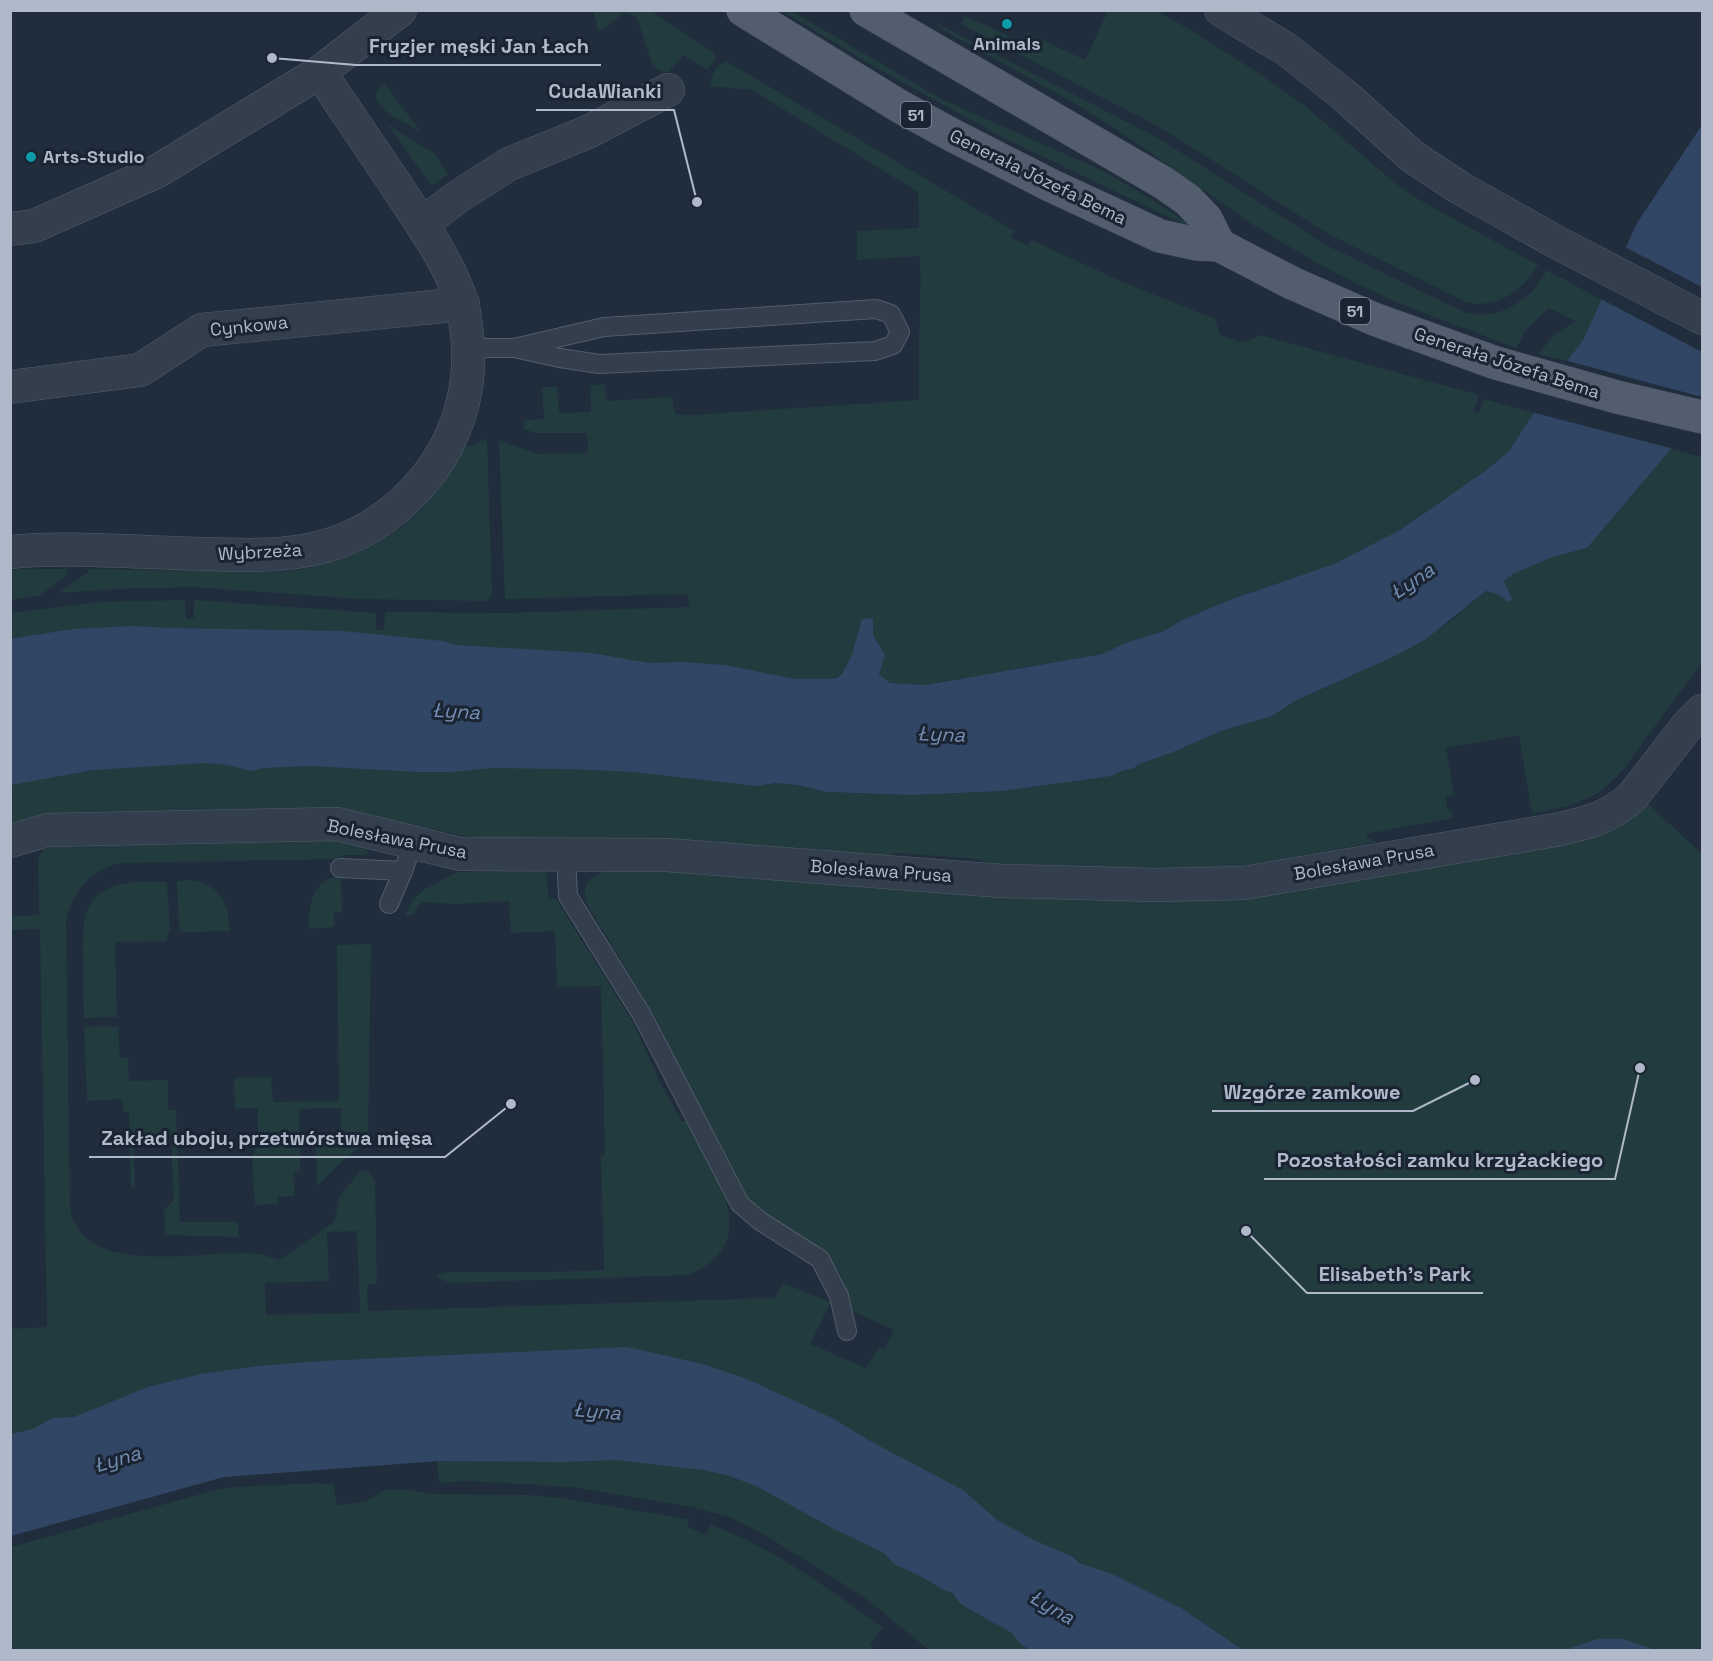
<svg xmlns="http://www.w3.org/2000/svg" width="1713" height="1661" font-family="'Space Grotesk',sans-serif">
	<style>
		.green { fill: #223b3e; fill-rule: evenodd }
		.water { fill: #314664 }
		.pier { fill: #202d3d }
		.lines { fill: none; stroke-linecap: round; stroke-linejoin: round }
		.lane-casing { stroke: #535c6b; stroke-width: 20 }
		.street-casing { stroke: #535c6b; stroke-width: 34 }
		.primary-casing { stroke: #3e4856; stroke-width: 34 }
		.lane { stroke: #343f4d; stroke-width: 18 }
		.street { stroke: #343f4d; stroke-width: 33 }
		.primary { stroke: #525e6d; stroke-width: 33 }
		.culture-dot { fill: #0f9aa8; stroke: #1a2432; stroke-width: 2 }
		.labels { text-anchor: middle; stroke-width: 6; stroke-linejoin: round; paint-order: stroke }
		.shield { fill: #1a2432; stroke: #838c9c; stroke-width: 1.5 }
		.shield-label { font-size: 16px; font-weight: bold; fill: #b0b9c9 }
		.poi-label { font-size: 18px; font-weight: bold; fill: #b0b9c9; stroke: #1a2432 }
		.street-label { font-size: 18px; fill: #b0b9c9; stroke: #1a2432 }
		.water-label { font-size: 20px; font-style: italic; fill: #748fb3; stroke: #1a2432 }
		.leader { fill: none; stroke: #b0b9c9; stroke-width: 2 }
		.callout-dot { fill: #b0b9c9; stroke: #1a2432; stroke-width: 2 }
		.callout-label { font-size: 20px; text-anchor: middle; font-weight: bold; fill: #b0b9c9; stroke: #1a2432; stroke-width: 6; stroke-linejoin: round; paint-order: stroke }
	</style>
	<rect width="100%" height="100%" fill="#202d3d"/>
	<g class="green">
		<path d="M 593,11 L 651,11 L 715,54 L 716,58 L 707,70 L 683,55 L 668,72 L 660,71 L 652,64 L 637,17 L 625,12 L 599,32 Z"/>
		<path d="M 782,11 L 792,11 L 941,99 L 1101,170 L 1153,200 L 1190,225 L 1183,224 L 1004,138 L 880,70 Z"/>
		<path d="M 1108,11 L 1156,11 L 1184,26 L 1257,72 L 1304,105 L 1395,183 L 1421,201 L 1538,265 C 1522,291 1497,310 1466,302 L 1330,235 L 1161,128 L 961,24 L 965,16 L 1022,42 L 1027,33 L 1085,60 Z"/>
		<path d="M 926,18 L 1158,138 L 1328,246 L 1464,312 C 1500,322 1531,300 1547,270 L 1602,300 L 1583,340 L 1567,361 L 1538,354 L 1553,336 L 1575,321 L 1549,308 L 1526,330 L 1516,348 L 1408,307 L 1355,283 L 1315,262 L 1255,226 L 1132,140 L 1076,104 L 950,34 Z"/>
		<path d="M 726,61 L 1014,231 L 1011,237 L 1028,246 L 1031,240 L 1127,284 L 1215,319 L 1220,335 L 1243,343 L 1260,335 L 1479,395 L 1474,412 L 1479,413 L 1484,399 L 1534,413 L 1509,451 L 1488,469 L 1400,530 L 1334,564 L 1232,599 L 1180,621 L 1164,631 L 1128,642 L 1102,654 L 926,685 L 890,683 L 879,674 L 880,666 L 884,661 L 846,665 C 843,676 837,678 826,679 L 11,678 L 11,613 L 99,602 L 185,600 L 186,619 L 194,618 L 194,600 L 376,613 L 376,630 L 384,630 L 385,612 L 506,613 L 690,607 L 687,594 L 505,599 L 499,440 L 537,454 L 588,453 L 587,433 L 536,433 L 524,429 L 524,420 L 544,419 L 542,387 L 557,387 L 559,413 L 591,412 L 590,386 L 605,384 L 606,401 L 672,397 L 675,414 L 691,415 L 919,400 C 917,352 922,304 920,256 L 857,260 L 857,231 L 919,228 L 918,192 L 752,90 L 710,86 C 709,78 717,64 726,61 Z"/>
		<path d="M 384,83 L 421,132 C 405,122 358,104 384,83 Z"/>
		<path d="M 387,124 L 435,154 L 448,174 L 432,186 Z"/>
		<path d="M 487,439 L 492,596 L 486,601 L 361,599 L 193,587 L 114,589 L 59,593 L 85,574 L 88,574 L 88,569 L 281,572 L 304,569 L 337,561 L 357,553 L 381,541 L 400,528 L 421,510 L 446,479 L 464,448 Z"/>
		<path d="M 1671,449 L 1702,457 L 1702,662 L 1623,770 L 1602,791 L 1572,805 L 1532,814 L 1519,735 L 1446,748 L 1454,795 L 1445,797 L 1448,811 L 1451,810 L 1453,818 L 1366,834 L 1369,839 L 1378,842 L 1244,866 L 1181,871 L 1004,868 L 977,859 L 898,853 L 872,858 L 469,837 L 403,823 L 48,814 L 11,823 L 10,746 L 552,761 L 756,786 L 776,783 L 797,785 L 827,792 L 913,795 L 1004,791 L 1112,776 L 1122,771 L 1134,768 L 1139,764 L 1171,753 L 1224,730 L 1272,716 L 1297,700 L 1395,656 L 1450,622 L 1486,591 L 1498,594 L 1507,588 L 1504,581 L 1513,574 L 1553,557 L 1587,548 Z"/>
		<path d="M 33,569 L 68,569 L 67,576 L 40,595 L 11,600 L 11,570 Z"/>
		<path d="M 1646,802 L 1702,854 L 1702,1650 L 1214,1650 L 884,1462 L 11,1452 L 10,1329 L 47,1327 L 40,929 L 11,930 L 10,916 L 39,915 L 38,860 C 40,853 43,849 50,847 L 336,841 L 365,848 L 369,853 L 364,855 L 342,855 L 339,859 L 122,863 C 91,869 71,892 66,922 L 70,1208 C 82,1281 204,1249 254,1253 C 262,1254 272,1258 280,1260 L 334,1222 L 340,1196 L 361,1170 L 370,1173 L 375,1183 L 377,1284 L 367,1285 L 368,1311 L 775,1298 L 783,1283 L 831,1302 L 810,1344 L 866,1368 L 880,1346 L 884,1350 L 894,1330 L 850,1310 C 847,1289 842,1272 827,1256 L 764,1215 L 748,1202 L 683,1075 L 658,1022 L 587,904 C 578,878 597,873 618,868 L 1208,898 ZM 357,1231 L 360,1313 L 266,1315 L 265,1283 L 329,1281 L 327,1232 Z"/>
		<path d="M 546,870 L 549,899 L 556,899 L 634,1024 L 662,1086 L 682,1122 L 688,1120 C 713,1172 767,1242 689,1275 L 452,1283 L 442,1280 L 436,1275 L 450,1272 L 553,1272 L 604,1270 L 601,1155 L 605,1155 L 601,986 L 557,987 L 555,931 L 511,933 L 509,901 L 455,904 L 422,902 L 412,915 L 405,915 L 413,899 L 425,889 L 457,872 Z"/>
		<path d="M 338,876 L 341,877 L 342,912 L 334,913 L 334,927 L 309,929 C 309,905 311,882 338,876 Z"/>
		<path d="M 189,880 C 221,884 227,901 230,931 L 184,932 L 179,930 L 177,881 Z"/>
		<path d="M 132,882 L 167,882 L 170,929 L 166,941 L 115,942 L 117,1017 L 84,1018 C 83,1000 83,981 83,962 C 82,920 81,889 132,882 Z"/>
		<path d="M 371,944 L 368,1141 L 342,1161 L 317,1186 L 316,1139 L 341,1137 L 341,1108 L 299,1109 L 300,1172 L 293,1172 L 295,1196 L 278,1197 L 277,1204 L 255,1205 L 252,1158 L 258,1141 L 258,1108 L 235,1109 L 234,1078 L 271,1077 L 273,1102 L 339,1101 L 337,945 Z"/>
		<path d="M 118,1026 L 120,1058 L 128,1058 L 129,1081 L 168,1080 L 168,1110 L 176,1110 L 180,1222 L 238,1222 L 238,1237 L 165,1235 L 164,1210 L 174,1200 L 171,1135 L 133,1136 L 135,1187 L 131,1187 L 129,1112 L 123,1112 L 122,1099 L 87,1101 L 84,1027 Z"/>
		<path d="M 265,1442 L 705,1458 L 946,1582 L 968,1609 L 1045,1650 L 929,1650 L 864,1597 L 763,1534 L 730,1517 L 691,1507 L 571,1487 L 468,1481 L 439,1483 L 437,1461 L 224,1477 Z"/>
		<path d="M 319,1483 L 333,1484 L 337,1505 L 365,1502 L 385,1490 L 410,1490 L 428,1494 L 528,1495 L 562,1498 L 687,1519 L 689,1520 L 687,1526 L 705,1535 L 711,1525 C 774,1548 829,1589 883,1628 L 870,1645 L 876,1650 L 11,1650 L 11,1547 L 212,1491 L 232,1487 Z"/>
	</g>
	<g class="water">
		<path d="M 1702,125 L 1702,400 L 1672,448 L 1587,548 L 1553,557 L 1513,574 L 1504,581 L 1512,599 L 1509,602 L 1498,594 L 1486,591 L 1426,639 L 1395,656 L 1297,700 L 1272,716 L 1224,730 L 1171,753 L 1139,764 L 1134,768 L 1122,771 L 1112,776 L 1004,791 L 913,795 L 827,792 L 797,785 L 776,783 L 756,786 L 634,772 L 569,769 L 490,768 L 453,772 L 418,772 L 311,766 L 263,768 L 252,771 L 227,765 L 206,763 L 93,770 L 11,785 L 10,639 L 73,629 L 134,626 L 169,628 L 343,631 L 443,641 L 457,645 L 592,653 L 648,663 L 684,662 L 725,665 L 795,679 L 826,679 L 836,678 L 842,674 L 852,655 L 862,619 L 873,618 L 873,635 L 885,655 L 879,674 L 890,683 L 926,685 L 1102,654 L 1128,642 L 1164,631 L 1180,621 L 1232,599 L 1334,564 L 1400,530 L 1488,469 L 1509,451 L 1570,357 L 1583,340 L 1637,223 Z"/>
		<path d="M 627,1347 L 703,1364 L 747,1379 L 832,1418 L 870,1441 L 963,1490 L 997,1520 L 1034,1540 L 1073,1557 L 1079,1563 L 1112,1574 L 1181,1608 L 1243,1650 L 1031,1650 L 1021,1645 L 1012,1633 L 967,1608 L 959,1602 L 953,1593 L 944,1590 L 920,1576 L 894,1564 L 884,1553 L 830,1527 L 758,1487 L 730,1476 L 703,1470 L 616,1460 L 562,1462 L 439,1461 L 224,1477 L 11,1536 L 11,1434 L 33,1429 L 52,1418 L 74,1417 L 148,1387 L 201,1374 L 257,1366 L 322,1361 Z"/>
		<path d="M 1598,1639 L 1623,1639 L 1655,1650 L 1567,1650 L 1573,1647 Z"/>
	</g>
	<g class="pier">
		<path d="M 1623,246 L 1702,287 L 1702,352 L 1599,298 Z"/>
		<path d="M 1564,360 L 1702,397 L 1702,405 L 1674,449 L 1531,412 Z"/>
	</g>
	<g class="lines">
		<g class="lane-casing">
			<g id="lane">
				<path d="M 469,348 L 514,348 L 560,358 L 599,364 L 875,351 L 893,345 L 900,332 L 891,314 L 876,309 L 604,327 L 514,348"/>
				<path d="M 566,854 L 568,896 L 642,1015 L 740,1204 L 760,1221 L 820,1259 L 839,1296 L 847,1331"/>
				<path d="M 340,868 L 403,871 L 413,843"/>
				<path d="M 389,904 L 403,871"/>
			</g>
		</g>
		<g class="street-casing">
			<g id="street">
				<path d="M 1221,10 L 1286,49 L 1344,95 L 1413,157 L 1460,188 L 1558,243 L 1702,318"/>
				<path d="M 422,224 L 459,196 L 509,164 L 588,132 L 668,90"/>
				<path d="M 10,229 L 34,226 L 156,172 L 320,72 L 400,10"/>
				<path d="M 10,387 L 140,370 L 202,330 L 463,304"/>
				<path d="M 10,552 C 76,546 144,553 210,554 C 238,555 267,556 296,552 C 351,545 394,518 428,475 C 461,432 474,379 466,326 C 465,318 464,310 462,303 C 449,261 420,222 396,185 C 371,148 345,110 320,72"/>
				<path d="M 10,841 L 48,830 L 337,824 L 460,854 L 667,855 L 1002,881 L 1157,885 L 1244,883 L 1555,830 C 1584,824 1609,818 1632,797 L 1688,725 L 1702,711"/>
			</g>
		</g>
		<g class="primary-casing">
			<g id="primary">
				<path d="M 743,10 L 899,106 L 952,135 L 1052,186 L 1160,236 L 1197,244 L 1219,245 L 1292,283 L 1374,319 L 1496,363 L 1617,397 L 1702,417"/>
				<path d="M 866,10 L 1162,182 L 1188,200 L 1206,219 L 1219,245"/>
			</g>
		</g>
		<use href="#lane" class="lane"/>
		<use href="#street" class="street"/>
		<use href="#primary" class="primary"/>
	</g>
	<g class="culture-dot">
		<circle cx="1007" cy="24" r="6"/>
		<circle cx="31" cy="157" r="6"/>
	</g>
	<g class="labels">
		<g class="shield">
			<rect x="901" y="102" width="30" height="26" rx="4.5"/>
			<rect x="1340" y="298" width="30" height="26" rx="4.5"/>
		</g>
		<g class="shield-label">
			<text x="916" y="121">51</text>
			<text x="1355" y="317">51</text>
		</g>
		<g class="poi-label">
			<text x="1007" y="50">Animals</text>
			<text x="43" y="163" text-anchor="start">Arts-Studio</text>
		</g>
		<g class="street-label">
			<text transform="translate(1038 177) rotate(26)" y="6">Generała Józefa Bema</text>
			<text transform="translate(249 326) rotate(-6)" y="6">Cynkowa</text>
			<text transform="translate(1507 363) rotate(18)" y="6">Generała Józefa Bema</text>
			<text transform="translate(260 552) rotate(-3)" y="6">Wybrzeża</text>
			<text transform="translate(397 839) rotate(11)" y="6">Bolesława Prusa</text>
			<text transform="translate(1364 862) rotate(-10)" y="6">Bolesława Prusa</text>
			<text transform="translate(881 871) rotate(4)" y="6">Bolesława Prusa</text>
		</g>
		<g class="water-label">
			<text transform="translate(1412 581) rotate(-34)" y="7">Łyna</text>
			<text transform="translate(456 711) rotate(3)" y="7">Łyna</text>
			<text transform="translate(941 734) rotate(2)" y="7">Łyna</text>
			<text transform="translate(597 1411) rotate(5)" y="7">Łyna</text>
			<text transform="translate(117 1459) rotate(-17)" y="7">Łyna</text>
			<text transform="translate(1052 1607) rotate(30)" y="7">Łyna</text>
		</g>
	</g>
	<path class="leader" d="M272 58L356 65H601M697 202L674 110H536M1475 1080L1413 1111H1212M511 1104L445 1157H89M1640 1068L1615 1179H1264M1246 1231L1307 1293H1483"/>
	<g class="callout-dot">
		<circle cx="272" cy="58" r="6"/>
		<circle cx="697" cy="202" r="6"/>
		<circle cx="1475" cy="1080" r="6"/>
		<circle cx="511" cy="1104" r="6"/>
		<circle cx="1640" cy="1068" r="6"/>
		<circle cx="1246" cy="1231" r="6"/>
	</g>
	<g class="callout-label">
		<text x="479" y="53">Fryzjer męski Jan Łach</text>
		<text x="605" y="98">CudaWianki</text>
		<text x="1312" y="1099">Wzgórze zamkowe</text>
		<text x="267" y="1145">Zakład uboju, przetwórstwa mięsa</text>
		<text x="1440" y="1167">Pozostałości zamku krzyżackiego</text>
		<text x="1395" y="1281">Elisabeth's Park</text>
	</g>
	<rect width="1713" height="1661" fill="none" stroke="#b0b9c9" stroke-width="24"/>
</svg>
